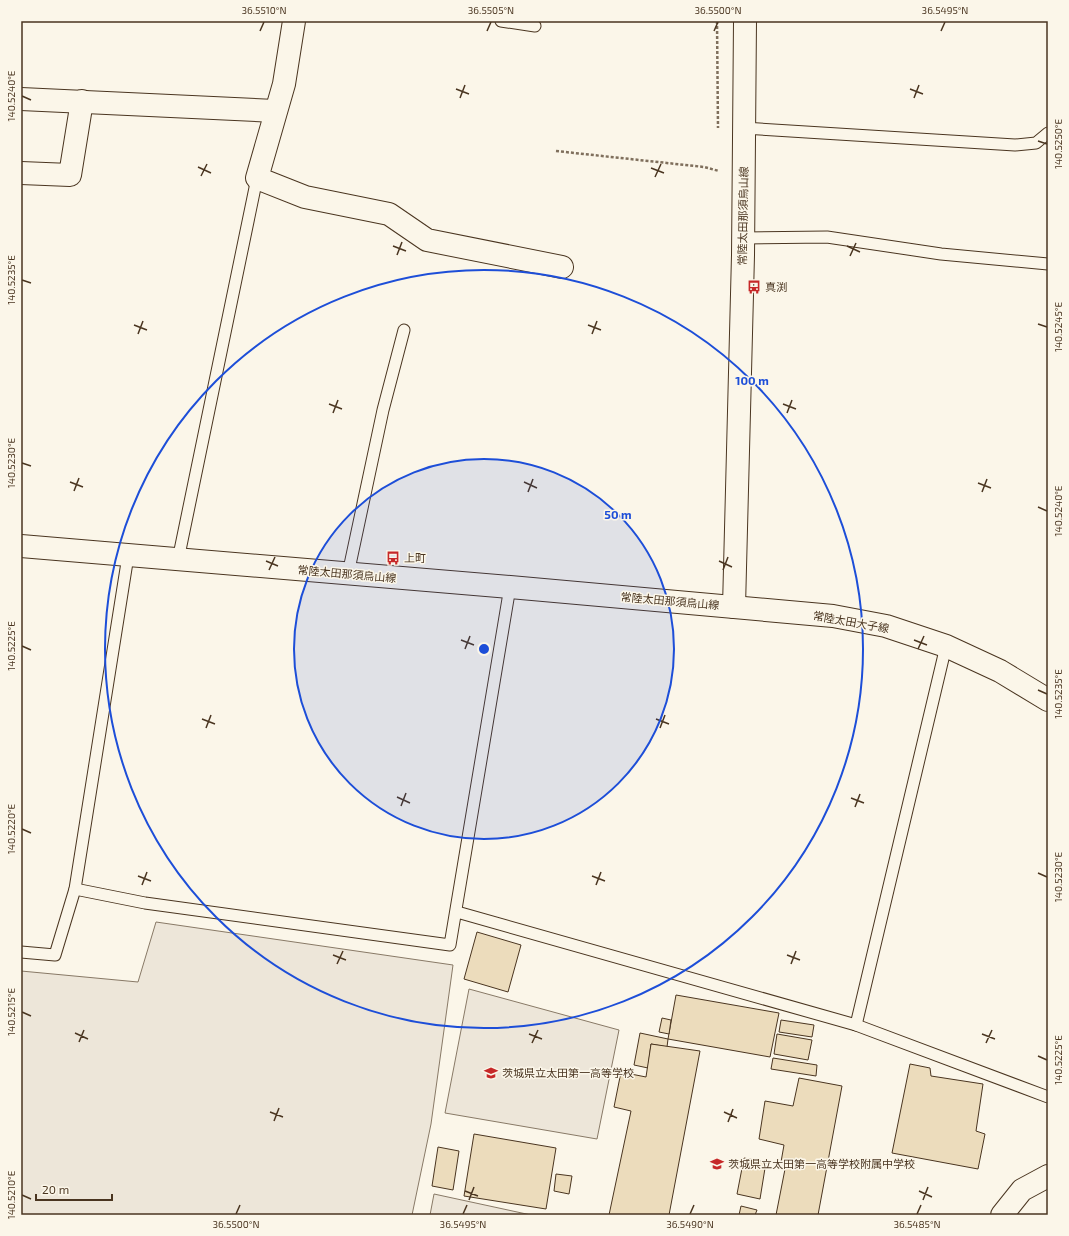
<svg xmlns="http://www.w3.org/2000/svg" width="1069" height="1236" font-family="'Exo 2','Noto Sans JP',sans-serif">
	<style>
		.green { fill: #ede6d9; stroke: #887966 }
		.building { fill: #ecdcbc; stroke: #4a3520 }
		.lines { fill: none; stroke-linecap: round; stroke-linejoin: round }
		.lane-casing { stroke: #4a3520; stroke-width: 13 }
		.street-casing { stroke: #4a3520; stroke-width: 24 }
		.secondary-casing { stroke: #4a3520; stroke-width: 24 }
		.primary-casing { stroke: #4a3520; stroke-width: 24 }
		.path { stroke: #7f6f5c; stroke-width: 2.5; stroke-dasharray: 3 2; stroke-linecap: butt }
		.lane { stroke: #fbf6e9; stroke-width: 11 }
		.street { stroke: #fbf6e9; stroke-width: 22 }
		.secondary { stroke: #fbf6e9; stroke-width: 22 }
		.primary { stroke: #fbf6e9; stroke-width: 22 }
		.ticks { fill: none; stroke: #4a3520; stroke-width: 1.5 }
		.ring { fill: none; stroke: #1d4ed8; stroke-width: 2 }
		.labels { text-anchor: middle; stroke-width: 3; stroke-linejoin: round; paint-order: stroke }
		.street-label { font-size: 11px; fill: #4a3520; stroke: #fbf6e9 }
		.poi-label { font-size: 11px; fill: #4a3520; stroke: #fbf6e9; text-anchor: start }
		.centre { fill: #1d4ed8; stroke: #fbf6e9; stroke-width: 2 }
		.ring-label { font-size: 12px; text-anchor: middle; font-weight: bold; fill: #1d4ed8; stroke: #fbf6e9; stroke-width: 3; stroke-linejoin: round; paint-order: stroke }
		.neatline { fill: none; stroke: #4a3520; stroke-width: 1.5 }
		.ticks-label { font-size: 10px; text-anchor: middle; fill: #4a3520 }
	</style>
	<rect width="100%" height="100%" fill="#fbf6e9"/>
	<g class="green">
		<path d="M 156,922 L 453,965 L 431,1124 L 412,1215 L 21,1215 L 21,971 L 138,982 Z"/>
		<path d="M 469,989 L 619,1030 L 597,1139 L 445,1113 Z"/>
		<path d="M 434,1194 L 531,1215 L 430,1215 Z"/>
	</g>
	<g class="building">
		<path d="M 477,932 L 521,945 L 508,992 L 464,979 Z"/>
		<path d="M 676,995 L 779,1013 L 770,1057 L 668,1039 Z"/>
		<path d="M 662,1018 L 671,1020 L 669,1034 L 659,1032 Z"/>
		<path d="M 781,1020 L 814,1025 L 812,1037 L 779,1032 Z"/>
		<path d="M 640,1033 L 668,1039 L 667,1047 L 651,1044 L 648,1068 L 634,1065 Z"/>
		<path d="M 777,1034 L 812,1040 L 808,1060 L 774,1054 Z"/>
		<path d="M 651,1044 L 700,1051 L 669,1215 L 609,1215 L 631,1111 L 614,1107 L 621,1072 L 646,1077 Z"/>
		<path d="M 773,1058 L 817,1065 L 816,1076 L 771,1069 Z"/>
		<path d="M 910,1064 L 930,1068 L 931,1076 L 983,1084 L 976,1131 L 985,1134 L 978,1169 L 892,1153 Z"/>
		<path d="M 799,1078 L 842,1086 L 818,1215 L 776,1215 L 786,1164 L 781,1162 L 784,1145 L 759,1139 L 765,1101 L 793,1106 Z"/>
		<path d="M 474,1134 L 556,1148 L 546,1209 L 464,1196 Z"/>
		<path d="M 438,1147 L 459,1151 L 453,1190 L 432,1186 Z"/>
		<path d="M 744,1158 L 766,1162 L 760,1199 L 737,1194 Z"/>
		<path d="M 556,1174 L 572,1176 L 569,1194 L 554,1191 Z"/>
		<path d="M 741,1206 L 757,1210 L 755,1215 L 739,1215 Z"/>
	</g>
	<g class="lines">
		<g class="lane-casing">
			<g id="lane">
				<path d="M 501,21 L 535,26"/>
				<path d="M 743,128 L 1015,145 L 1036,143 L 1048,133"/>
				<path d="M 743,238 L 827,237 L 941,254 L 1048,264"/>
				<path d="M 178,560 L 257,178"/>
				<path d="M 348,574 L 383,410 L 404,330"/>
				<path d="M 75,889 L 145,903 L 450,945 L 510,587"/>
				<path d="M 457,912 L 856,1025 L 1048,1097"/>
				<path d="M 21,952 L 55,955 L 75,889 L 128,556"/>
				<path d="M 856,1025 L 946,646"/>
			</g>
		</g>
		<g class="street-casing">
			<g id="street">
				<path d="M 294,21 L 284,84 L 257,178 L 305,197 L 389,214 L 427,240 L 562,267"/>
				<path d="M 21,99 L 275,111"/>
				<path d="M 21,173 L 70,175 L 82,101"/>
			</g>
		</g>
		<g class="secondary-casing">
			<path id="secondary" d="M 1002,1215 L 1022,1190 L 1048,1176"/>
		</g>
		<g class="primary-casing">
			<g id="primary">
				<path d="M 21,546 L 510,587 L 833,616 L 886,626 L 946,646 L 1000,671 L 1048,700"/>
				<path d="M 734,607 L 743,255 L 745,21"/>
			</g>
		</g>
		<g class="path">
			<path d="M 717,21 L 718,128"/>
			<path d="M 556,151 L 704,167 L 719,171"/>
		</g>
		<use href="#lane" class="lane"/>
		<use href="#street" class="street"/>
		<use href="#secondary" class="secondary"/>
		<use href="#primary" class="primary"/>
	</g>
	<path class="ticks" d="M 260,31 L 264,22M 487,31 L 491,22M 714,31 L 718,22M 941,31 L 945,22M 456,89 L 469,94M 910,89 L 923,94M 22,96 L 31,100M 460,98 L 465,85M 914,98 L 919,85M 1038,141 L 1047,144M 198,167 L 211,173M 651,168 L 664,173M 201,176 L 207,164M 655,177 L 661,164M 393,246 L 406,251M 847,246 L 860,252M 397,255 L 402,242M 850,256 L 856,243M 22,280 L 31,283M 1038,324 L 1047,327M 134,325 L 147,330M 588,325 L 601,330M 138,334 L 143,321M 592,334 L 597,321M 329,404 L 342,409M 783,404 L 796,409M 333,413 L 338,400M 787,413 L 792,400M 22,463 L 31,466M 70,482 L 83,487M 524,482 L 537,488M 978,483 L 991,488M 74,491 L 79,478M 528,492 L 533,479M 982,492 L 987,479M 1038,507 L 1047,511M 266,561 L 278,566M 719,561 L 732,567M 269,570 L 275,557M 723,570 L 728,557M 461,640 L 474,645M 914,640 L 927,645M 22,646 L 31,650M 465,649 L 470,636M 918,649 L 924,636M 1038,690 L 1047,694M 202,719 L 215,724M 656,719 L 669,724M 206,728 L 211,715M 660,728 L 665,715M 397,797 L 410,803M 851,798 L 864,803M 401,806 L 406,793M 855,807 L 860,794M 22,829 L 31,833M 1038,873 L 1047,877M 138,876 L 151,881M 592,876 L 605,881M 142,885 L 147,872M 596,885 L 601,872M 333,955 L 346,960M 787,955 L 800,960M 337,964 L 343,951M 791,964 L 796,951M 22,1012 L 31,1016M 75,1033 L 88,1039M 529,1034 L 542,1039M 982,1034 L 995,1039M 79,1042 L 84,1030M 532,1043 L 538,1030M 986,1043 L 992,1030M 1038,1056 L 1047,1060M 270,1112 L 283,1117M 724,1112 L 737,1118M 274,1121 L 279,1108M 728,1122 L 733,1109M 465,1191 L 478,1196M 919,1191 L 932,1197M 22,1195 L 31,1199M 469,1200 L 474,1187M 923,1200 L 928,1187M 236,1214 L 240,1205M 463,1214 L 467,1205M 690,1214 L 694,1205M 917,1214 L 921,1205"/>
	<circle cx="484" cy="649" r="190" fill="#1d4ed8" fill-opacity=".12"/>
	<g class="ring">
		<circle cx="484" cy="649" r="190"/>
		<circle cx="484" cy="649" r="379"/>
	</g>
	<defs>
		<g id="bus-bare" transform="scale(1.08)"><path d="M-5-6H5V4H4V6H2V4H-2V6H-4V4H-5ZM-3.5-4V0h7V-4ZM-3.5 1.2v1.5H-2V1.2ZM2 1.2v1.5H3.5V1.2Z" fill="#c62828" stroke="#fbf6e9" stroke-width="2.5" paint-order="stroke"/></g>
		<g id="school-bare" transform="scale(1.08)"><path d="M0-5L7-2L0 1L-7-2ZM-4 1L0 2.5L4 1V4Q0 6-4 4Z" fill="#c62828" stroke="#fbf6e9" stroke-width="2.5" paint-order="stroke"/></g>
	</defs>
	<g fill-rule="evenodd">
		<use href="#bus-bare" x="754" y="287"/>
		<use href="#bus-bare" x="393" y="558"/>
		<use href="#school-bare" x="491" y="1073"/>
		<use href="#school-bare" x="717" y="1164"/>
	</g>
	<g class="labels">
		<g class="street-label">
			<text transform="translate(743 216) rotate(-89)" y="4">常陸太田那須烏山線</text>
			<text transform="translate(347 574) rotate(5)" y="4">常陸太田那須烏山線</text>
			<text transform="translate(670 601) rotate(5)" y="4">常陸太田那須烏山線</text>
			<text transform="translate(851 622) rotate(10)" y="4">常陸太田大子線</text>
		</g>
		<g class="poi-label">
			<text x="765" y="291">真渕</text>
			<text x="404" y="562">上町</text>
			<text x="502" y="1077">茨城県立太田第一高等学校</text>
			<text x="728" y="1168">茨城県立太田第一高等学校附属中学校</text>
		</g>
	</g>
	<circle cx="484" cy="649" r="6" class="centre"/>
	<g class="ring-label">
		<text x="752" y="385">100 m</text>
		<text x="618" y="519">50 m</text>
	</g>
	<rect width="1069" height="1236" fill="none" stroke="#fbf6e9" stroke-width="44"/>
	<path d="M36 1194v6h76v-6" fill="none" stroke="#4a3520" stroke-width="2"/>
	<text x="42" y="1194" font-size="12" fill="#4a3520" stroke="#fbf6e9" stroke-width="3" paint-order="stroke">20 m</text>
	<rect x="22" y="22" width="1025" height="1192" class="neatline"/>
	<g class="ticks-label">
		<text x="264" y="14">36.5510°N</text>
		<text x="491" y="14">36.5505°N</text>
		<text x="718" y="14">36.5500°N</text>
		<text x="945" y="14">36.5495°N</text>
		<text transform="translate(11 96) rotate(-90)" y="4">140.5240°E</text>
		<text transform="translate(1058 144) rotate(-90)" y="4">140.5250°E</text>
		<text transform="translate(11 280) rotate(-90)" y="4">140.5235°E</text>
		<text transform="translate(1058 327) rotate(-90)" y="4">140.5245°E</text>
		<text transform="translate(11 463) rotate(-90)" y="4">140.5230°E</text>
		<text transform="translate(1058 511) rotate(-90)" y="4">140.5240°E</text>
		<text transform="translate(11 646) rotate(-90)" y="4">140.5225°E</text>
		<text transform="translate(1058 694) rotate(-90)" y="4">140.5235°E</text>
		<text transform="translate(11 829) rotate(-90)" y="4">140.5220°E</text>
		<text transform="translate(1058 877) rotate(-90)" y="4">140.5230°E</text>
		<text transform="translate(11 1012) rotate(-90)" y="4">140.5215°E</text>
		<text transform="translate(1058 1060) rotate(-90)" y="4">140.5225°E</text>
		<text transform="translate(11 1195) rotate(-90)" y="4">140.5210°E</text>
		<text x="236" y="1228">36.5500°N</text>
		<text x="463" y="1228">36.5495°N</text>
		<text x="690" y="1228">36.5490°N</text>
		<text x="917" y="1228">36.5485°N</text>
	</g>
</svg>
